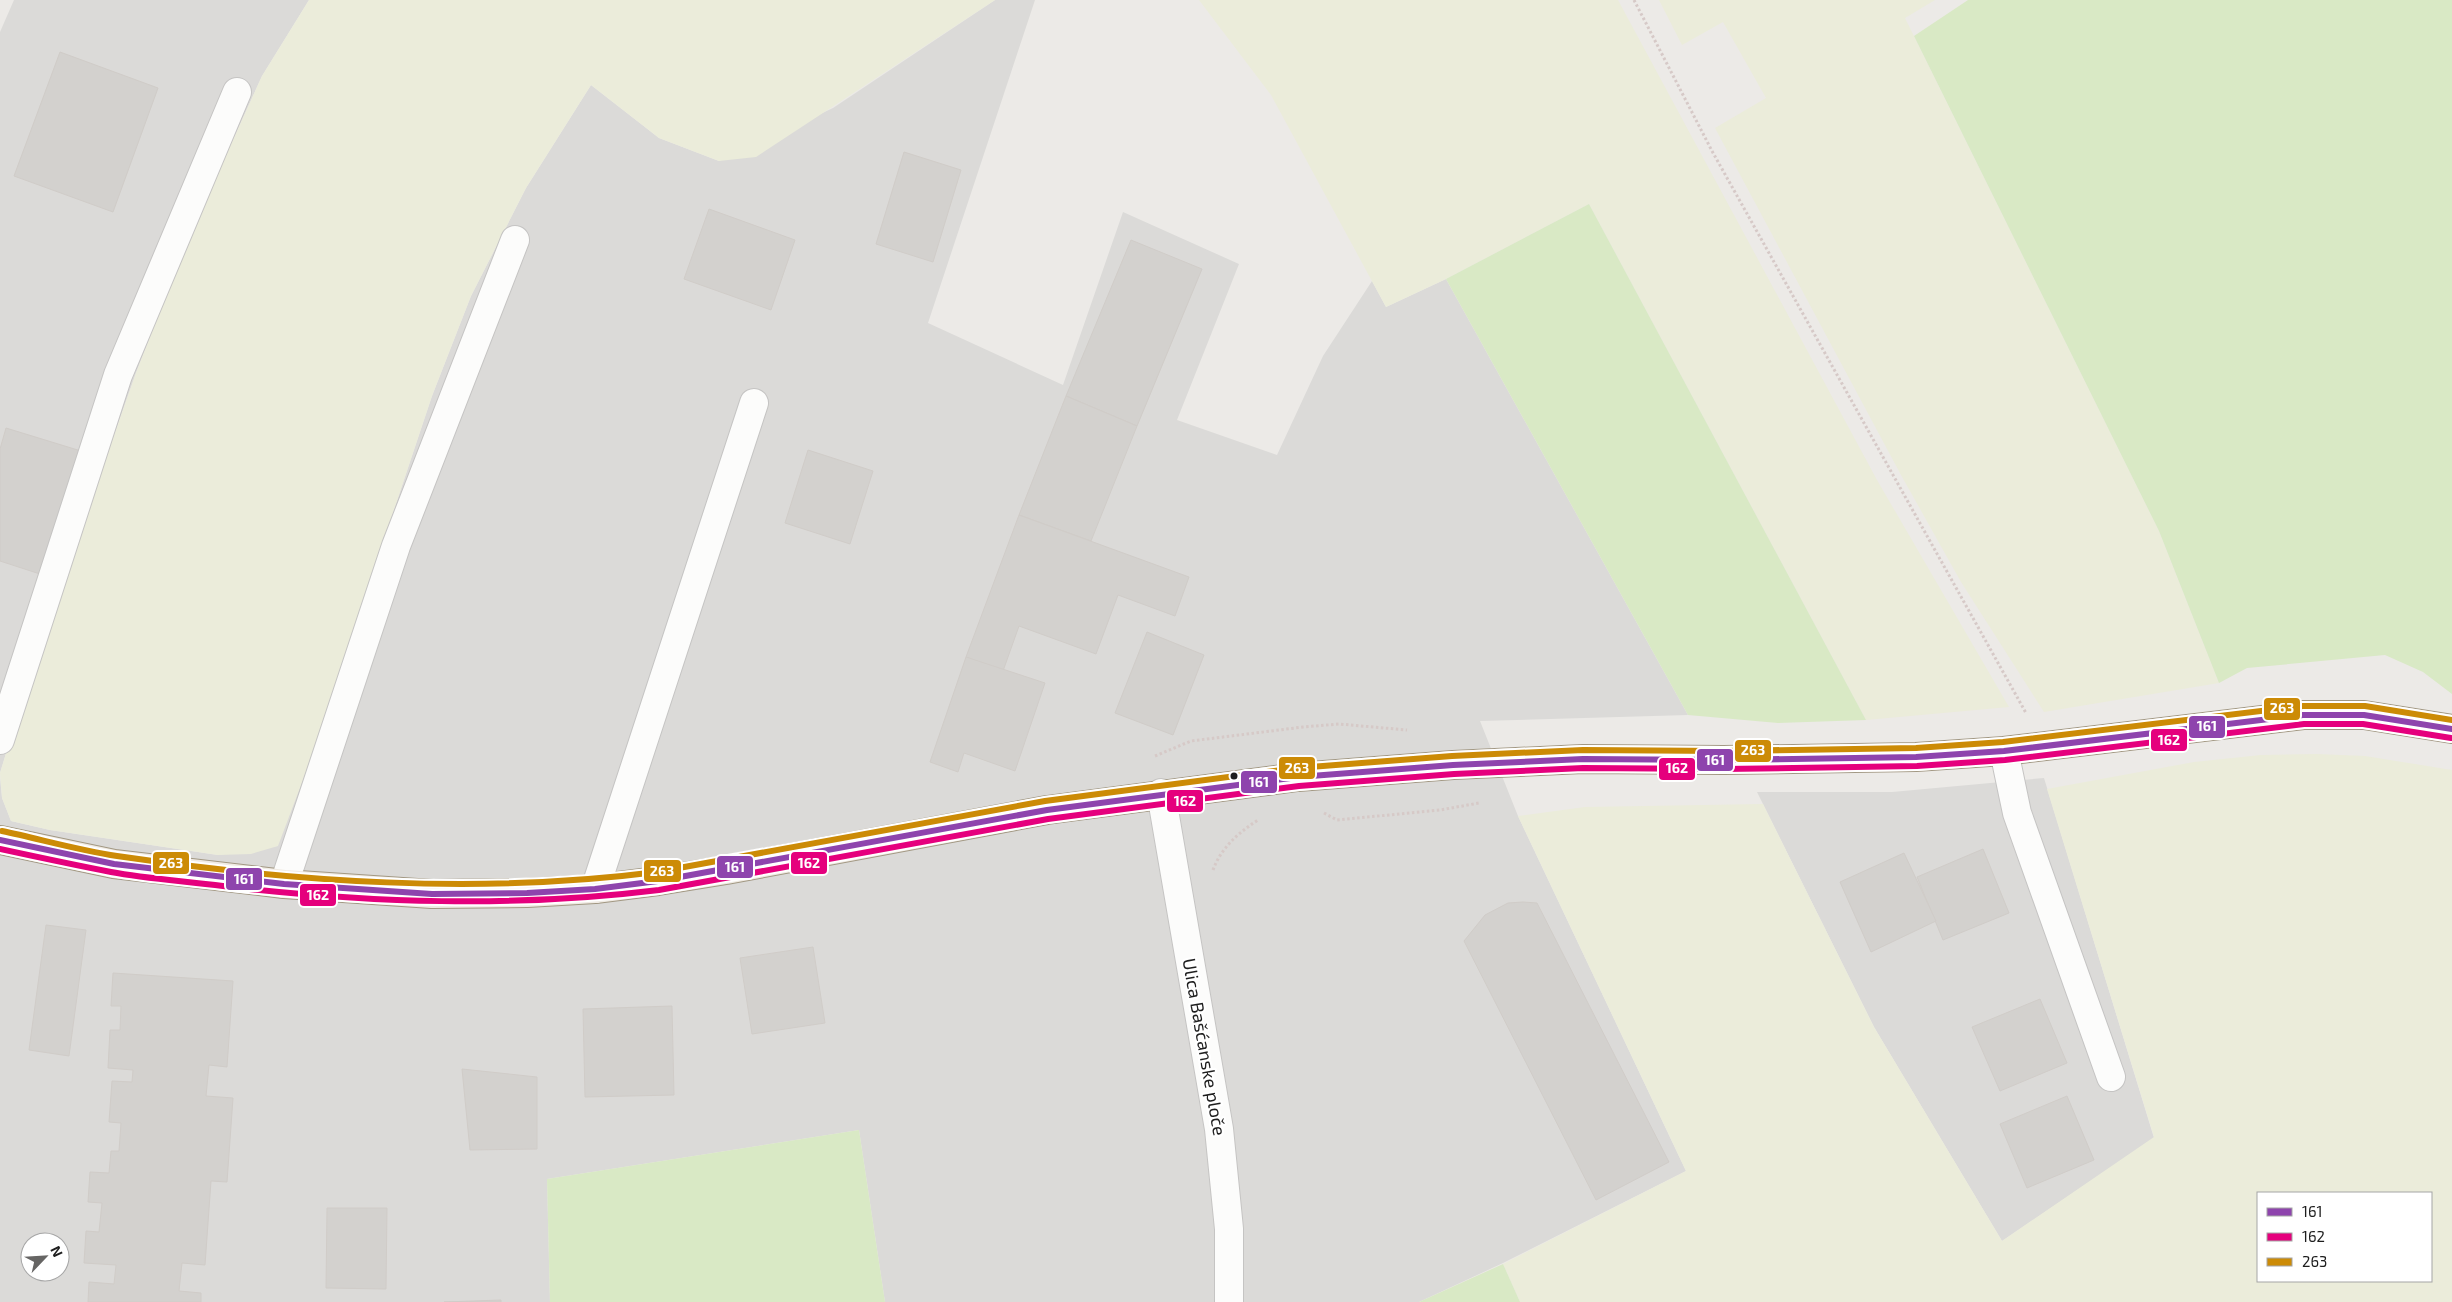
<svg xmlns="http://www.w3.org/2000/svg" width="2452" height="1302" font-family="'Exo 2',sans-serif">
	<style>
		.residential { fill: #dbdad8; fill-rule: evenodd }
		.farmland { fill: #ebecda; fill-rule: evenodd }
		.grass { fill: #d9e9c5 }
		.building { fill: #d3d1ce; stroke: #d0ccc8 }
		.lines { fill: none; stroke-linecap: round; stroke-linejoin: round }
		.minor-casing { stroke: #c5c4c3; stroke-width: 30 }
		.major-casing { stroke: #a29883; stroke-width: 30 }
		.path { stroke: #d6c9c7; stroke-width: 3; stroke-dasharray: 2.5 2.5; stroke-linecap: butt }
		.minor { stroke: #fcfcfb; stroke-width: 28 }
		.major { stroke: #f0ebe4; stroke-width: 28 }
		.bus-1-casing { stroke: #fff; stroke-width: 10 }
		.bus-2-casing { stroke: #fff; stroke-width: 10 }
		.bus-3-casing { stroke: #fff; stroke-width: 10 }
		.bus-1 { stroke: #8e44ad; stroke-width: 6 }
		.bus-2 { stroke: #e5007d; stroke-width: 6 }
		.bus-3 { stroke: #cc8b06; stroke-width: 6 }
		.bus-dot { fill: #1e1e1e; stroke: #fff; stroke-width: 2 }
		.labels { text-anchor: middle; stroke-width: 4.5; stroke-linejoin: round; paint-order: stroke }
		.street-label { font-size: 18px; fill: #1e1e1e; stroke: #fff }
		.line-badge { stroke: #fff; stroke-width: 2 }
		.badge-label { font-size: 14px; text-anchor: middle; font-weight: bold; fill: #fff }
	</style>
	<rect width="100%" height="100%" fill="#eceae7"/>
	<g class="residential">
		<path d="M 14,0 L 309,0 L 262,76 L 188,239 L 136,373 L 31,671 L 0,773 L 0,32 Z"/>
		<path d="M 995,0 L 1035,0 L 928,323 L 1063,385 L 1123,212 L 1239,264 L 1177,420 L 1277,455 L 1323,356 L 1372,281 L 1386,307 L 1446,279 L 1688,715 L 1480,721 L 1518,816 L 1686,1171 L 1503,1263 L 1419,1302 L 885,1302 L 859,1130 L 547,1179 L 550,1302 L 0,1302 L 0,778 L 2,798 L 11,821 L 50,830 L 218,855 L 277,846 L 310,761 L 432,396 L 471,296 L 526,188 L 591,85 L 659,138 L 719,161 L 833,108 ZM 30,1242 L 60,1242 L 60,1272 L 30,1272 Z"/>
		<path d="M 2044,778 L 2154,1138 L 2002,1241 L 1874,1027 L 1757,792 L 1892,792 Z"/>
	</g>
	<g class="farmland">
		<path d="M 309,0 L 995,0 L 756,157 L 719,161 L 659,138 L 591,85 L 526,188 L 471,296 L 432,396 L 310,761 L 278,846 L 251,854 L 218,855 L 50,830 L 11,821 L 2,798 L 0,773 L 31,671 L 136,373 L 188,239 L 262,76 Z"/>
		<path d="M 1199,0 L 1618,0 L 1877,480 L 2009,707 L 1866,720 L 1589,204 L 1446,279 L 1386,307 L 1271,95 Z"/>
		<path d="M 1659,0 L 1935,0 L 1905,18 L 2159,531 L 2219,683 L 2044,712 L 1961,582 L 1901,475 L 1715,128 L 1766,98 L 1723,22 L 1682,45 Z"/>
		<path d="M 2317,754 L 2365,756 L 2452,770 L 2452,1302 L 1520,1302 L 1503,1264 L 1686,1171 L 1518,816 L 1585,807 L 1763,804 L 1874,1027 L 2002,1241 L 2154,1137 L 2047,789 L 2194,762 L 2261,755 ZM 2258,1193 L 2431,1193 L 2431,1281 L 2258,1281 Z"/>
	</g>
	<g class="grass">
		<path d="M 1968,0 L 2452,0 L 2452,694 L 2423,672 L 2385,655 L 2247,668 L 2219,683 L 2159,531 L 1914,36 Z"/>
		<path d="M 1589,204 L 1866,720 L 1778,723 L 1688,715 L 1446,279 Z"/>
		<path d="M 859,1130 L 885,1302 L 550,1302 L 547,1179 Z"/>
		<path d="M 1503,1264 L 1520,1302 L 1419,1302 Z"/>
	</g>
	<g class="building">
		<path d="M 60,52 L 158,88 L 113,212 L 14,176 Z"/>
		<path d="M 904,152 L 961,170 L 933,262 L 876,244 Z"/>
		<path d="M 709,209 L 795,240 L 771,310 L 684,279 Z"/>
		<path d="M 1131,240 L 1202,269 L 1137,426 L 1066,396 Z"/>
		<path d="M 1066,396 L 1137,426 L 1091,541 L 1019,515 Z"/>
		<path d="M 6,428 L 81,451 L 43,575 L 0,561 L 0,449 Z"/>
		<path d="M 808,450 L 873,471 L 850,544 L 785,523 Z"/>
		<path d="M 1019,515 L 1189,577 L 1175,616 L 1118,595 L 1096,654 L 1019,626 L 1003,671 L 966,657 Z"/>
		<path d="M 1147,632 L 1204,655 L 1173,735 L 1115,713 Z"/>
		<path d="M 966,657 L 1045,683 L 1015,771 L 964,753 L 958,772 L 930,762 Z"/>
		<path d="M 1983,849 L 2009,913 L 1943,940 L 1917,877 Z"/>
		<path d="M 1904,853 L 1936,921 L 1871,952 L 1840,882 Z"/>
		<path d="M 1523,902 L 1537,903 L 1669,1162 L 1596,1200 L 1464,941 L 1485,915 L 1508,903 Z"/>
		<path d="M 46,925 L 86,930 L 69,1056 L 29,1050 Z"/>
		<path d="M 813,947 L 825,1023 L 752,1034 L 740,958 Z"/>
		<path d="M 113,973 L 233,981 L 227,1067 L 209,1065 L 206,1096 L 233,1098 L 227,1182 L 211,1181 L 205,1265 L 182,1263 L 179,1291 L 201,1293 L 201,1302 L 88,1302 L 89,1282 L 114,1284 L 116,1265 L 84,1263 L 86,1231 L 99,1232 L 102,1203 L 88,1202 L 90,1172 L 109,1173 L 111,1151 L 119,1151 L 121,1123 L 109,1122 L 112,1081 L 132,1082 L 133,1070 L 108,1068 L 110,1030 L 120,1030 L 121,1006 L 111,1006 Z"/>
		<path d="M 2040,999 L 2067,1063 L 2000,1091 L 1972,1027 Z"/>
		<path d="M 672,1006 L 674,1095 L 585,1097 L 583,1009 Z"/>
		<path d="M 462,1069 L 537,1077 L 537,1149 L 470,1150 Z"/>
		<path d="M 2067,1096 L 2094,1160 L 2027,1188 L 2000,1124 Z"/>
		<path d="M 327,1208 L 387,1208 L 386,1289 L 326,1288 Z"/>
		<path d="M 501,1300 L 501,1302 L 444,1302 Z"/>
	</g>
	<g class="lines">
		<g class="minor-casing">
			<g id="minor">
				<path d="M 0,740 L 118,375 L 237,92"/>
				<path d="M 2004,751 L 2017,813 L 2111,1077"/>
				<path d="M 1161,793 L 1219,1129 L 1229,1229 L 1229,1302"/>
				<path d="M 284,884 L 396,546 L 515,240"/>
				<path d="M 595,889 L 754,403"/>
			</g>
		</g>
		<g class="major-casing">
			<path id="major" d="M 0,840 L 114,864 L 284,884 L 432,894 L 527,893 L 595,889 L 658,881 L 726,870 L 1047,810 L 1298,777 L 1453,765 L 1583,759 L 1724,760 L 1916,757 L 2004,751 L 2303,715 L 2364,715 L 2452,729"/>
		</g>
		<g class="path">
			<path d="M 1634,0 L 1712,151 L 2026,713"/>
			<path d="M 1155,756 L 1191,741 L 1303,727 L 1339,724 L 1407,730"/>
			<path d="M 1324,813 L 1337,820 L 1440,810 L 1479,803"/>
			<path d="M 1213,870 C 1221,848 1238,833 1258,820"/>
		</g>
		<use href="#minor" class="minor"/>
		<use href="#major" class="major"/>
		<g class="bus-1-casing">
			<path id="bus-1" d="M 0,840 L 114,864 L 284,884 L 432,894 L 527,893 L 595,889 L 658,881 L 1047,810 L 1298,777 L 1453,765 L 1583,759 L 1724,760 L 1916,757 L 2004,751 L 2303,715 L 2364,715 L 2452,729"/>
		</g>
		<g class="bus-2-casing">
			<path id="bus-2" d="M 0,849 C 37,857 74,865 111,872 C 148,879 186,881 223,886 C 370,903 513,908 659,890 L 1048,819 L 1299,786 L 1454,774 L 1583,768 L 1724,769 L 1917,766 L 2005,760 L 2304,724 L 2363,724 L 2451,738"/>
		</g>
		<g class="bus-3-casing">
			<path id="bus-3" d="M 2,831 C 40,839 78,850 117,856 C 296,882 477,895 657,872 L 1045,801 L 1297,768 L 1452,756 L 1583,750 L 1724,751 L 1916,748 L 2003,742 L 2303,706 L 2365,706 L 2452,720"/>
		</g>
		<use href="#bus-1" class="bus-1"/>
		<use href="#bus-2" class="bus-2"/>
		<use href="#bus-3" class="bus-3"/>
	</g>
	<circle class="bus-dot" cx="1234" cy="776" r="4.5"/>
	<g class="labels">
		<g class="street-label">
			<text transform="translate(1204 1047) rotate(80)" y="6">Ulica Bašćanske ploče</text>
		</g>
	</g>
	<g class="line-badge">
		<rect x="2263" y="697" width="38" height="24" rx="5" fill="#cc8b06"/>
		<rect x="2188" y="715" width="38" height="24" rx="5" fill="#8e44ad"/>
		<rect x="2150" y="728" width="38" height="24" rx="5" fill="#e5007d"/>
		<rect x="1734" y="739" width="38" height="24" rx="5" fill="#cc8b06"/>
		<rect x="1696" y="748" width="38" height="24" rx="5" fill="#8e44ad"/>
		<rect x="1278" y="756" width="38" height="24" rx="5" fill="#cc8b06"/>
		<rect x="1658" y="757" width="38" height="24" rx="5" fill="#e5007d"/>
		<rect x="1240" y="770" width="38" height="24" rx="5" fill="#8e44ad"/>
		<rect x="1166" y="789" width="38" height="24" rx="5" fill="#e5007d"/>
		<rect x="790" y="851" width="38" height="24" rx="5" fill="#e5007d"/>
		<rect x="152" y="851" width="38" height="24" rx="5" fill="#cc8b06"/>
		<rect x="716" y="855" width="38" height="24" rx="5" fill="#8e44ad"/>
		<rect x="643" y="859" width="39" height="24" rx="5" fill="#cc8b06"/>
		<rect x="225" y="867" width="38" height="24" rx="5" fill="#8e44ad"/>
		<rect x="299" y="883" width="38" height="24" rx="5" fill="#e5007d"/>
	</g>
	<g class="badge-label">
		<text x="2282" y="713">263</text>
		<text x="2207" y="731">161</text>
		<text x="2169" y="745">162</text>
		<text x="1753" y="755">263</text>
		<text x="1715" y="765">161</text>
		<text x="1297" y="773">263</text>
		<text x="1677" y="773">162</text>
		<text x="1259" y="787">161</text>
		<text x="1185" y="806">162</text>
		<text x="809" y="868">162</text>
		<text x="171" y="868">263</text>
		<text x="735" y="872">161</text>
		<text x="662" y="876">263</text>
		<text x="244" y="884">161</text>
		<text x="318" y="900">162</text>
	</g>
	<rect x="2257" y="1192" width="175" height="90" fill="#ffffff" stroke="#a5a5a5"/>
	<rect x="2267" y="1208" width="25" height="8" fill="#8e44ad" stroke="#a5a5a5"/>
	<text x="2302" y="1217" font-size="15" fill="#1e1e1e">161</text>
	<rect x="2267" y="1233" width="25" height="8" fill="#e5007d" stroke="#a5a5a5"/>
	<text x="2302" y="1242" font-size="15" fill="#1e1e1e">162</text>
	<rect x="2267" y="1258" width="25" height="8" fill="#cc8b06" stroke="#a5a5a5"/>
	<text x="2302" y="1267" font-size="15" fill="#1e1e1e">263</text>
	<g transform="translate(45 1257) rotate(65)"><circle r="24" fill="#ffffff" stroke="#a5a5a5"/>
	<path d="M0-4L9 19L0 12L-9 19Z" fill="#666564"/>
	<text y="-8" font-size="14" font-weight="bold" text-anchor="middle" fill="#1e1e1e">N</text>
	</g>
</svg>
